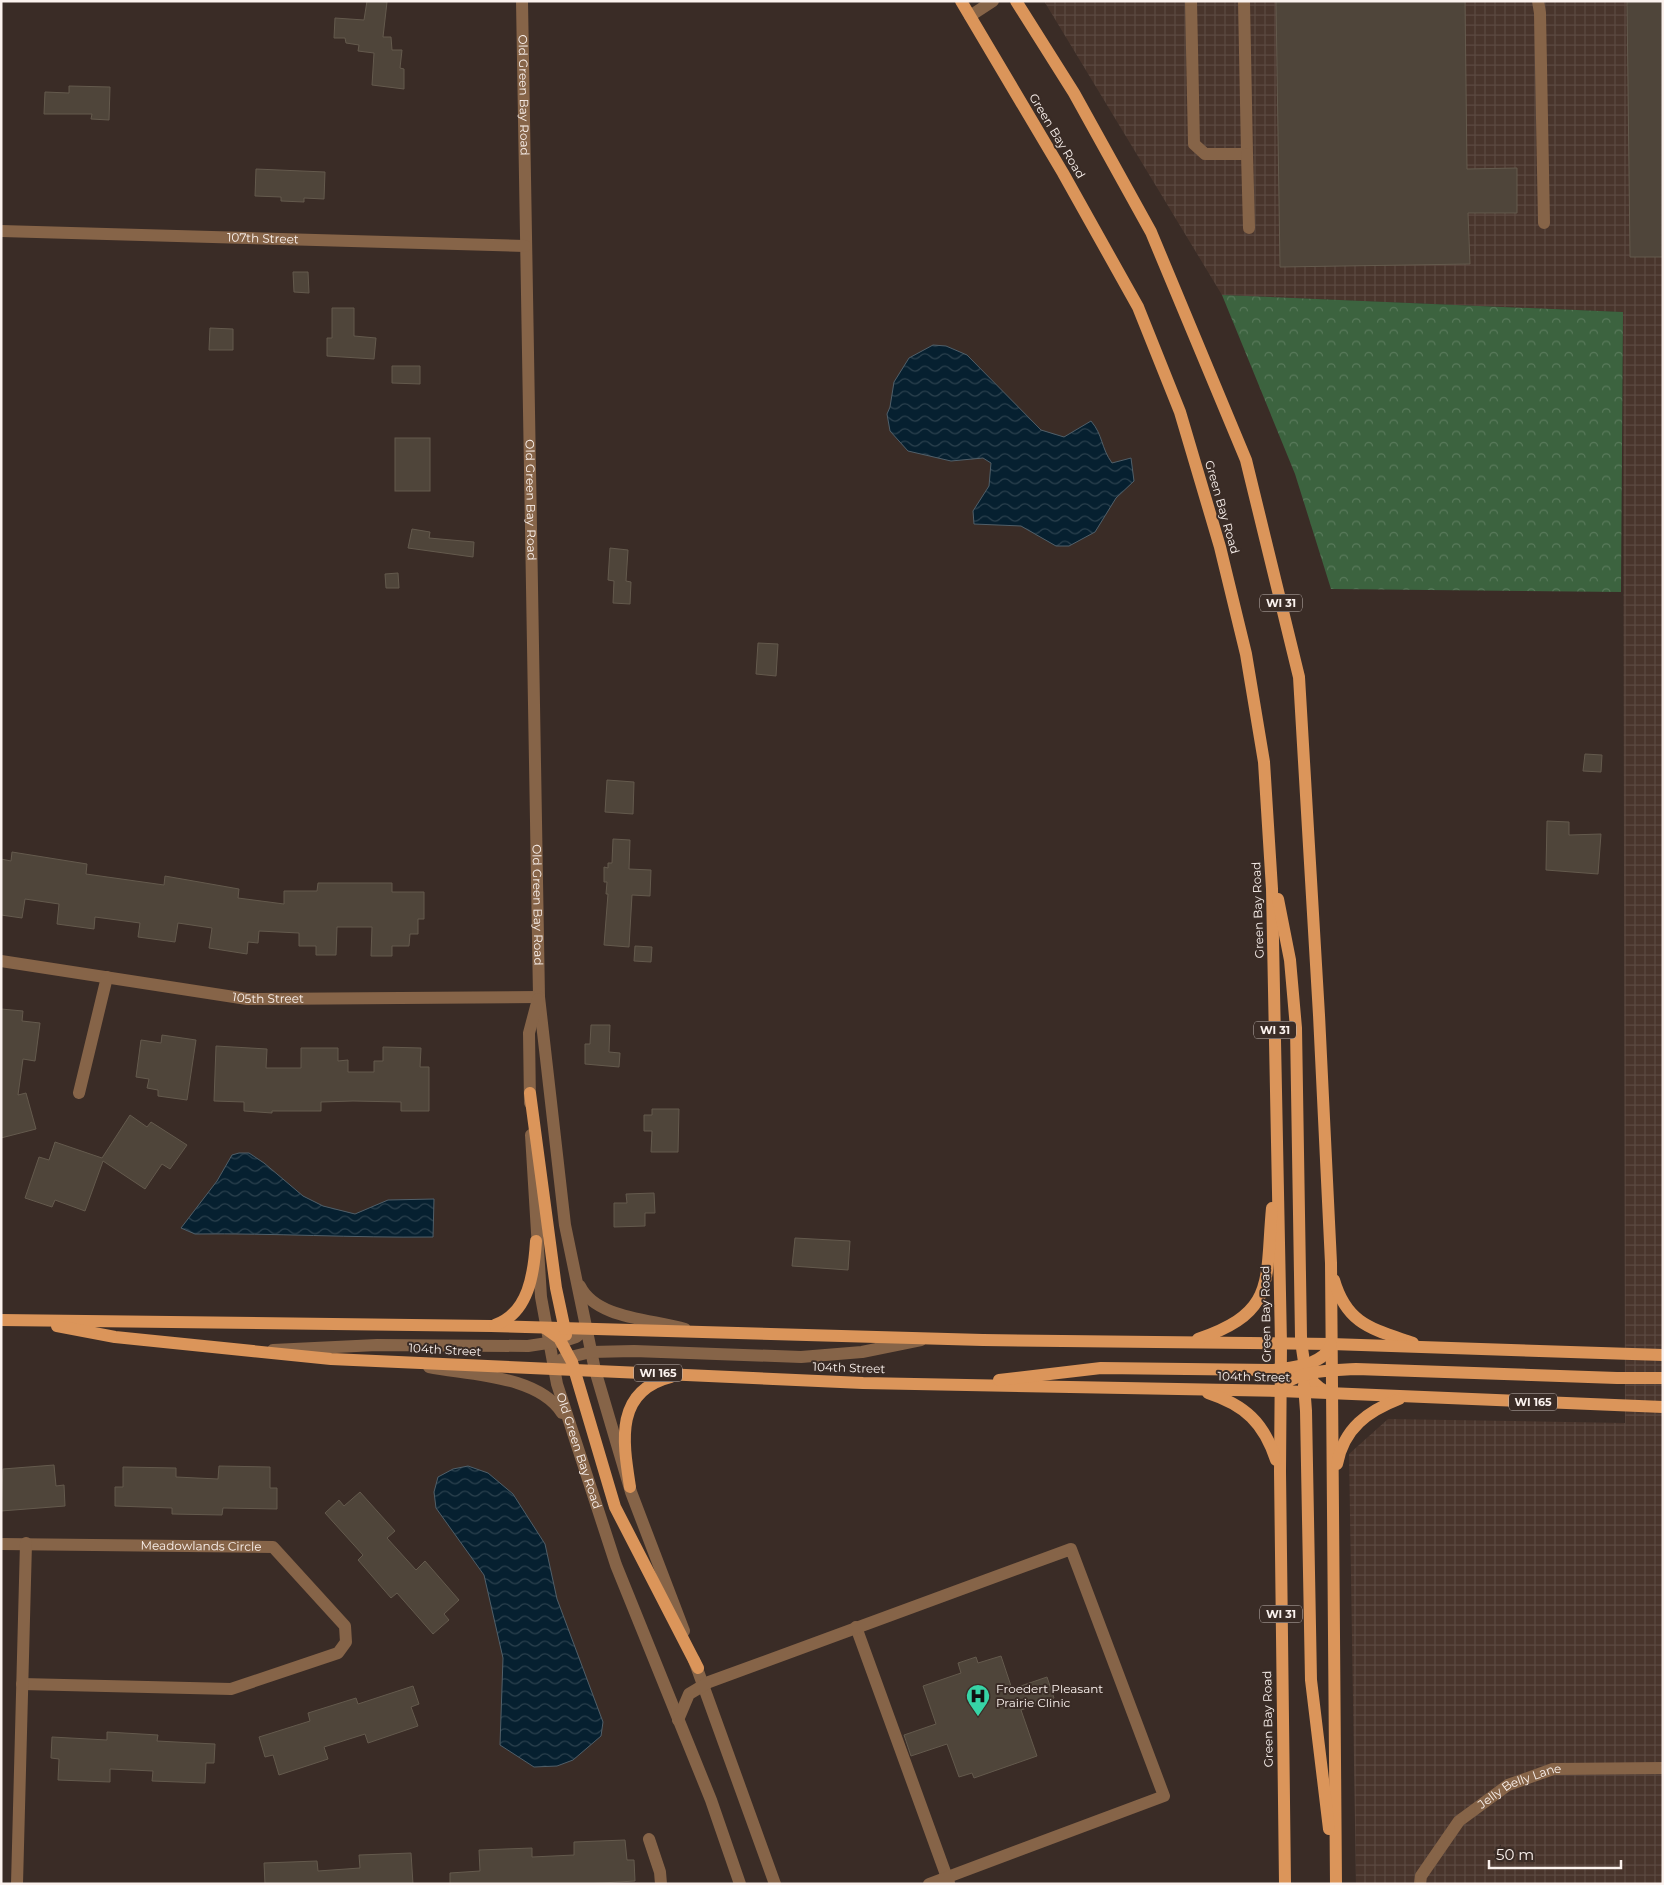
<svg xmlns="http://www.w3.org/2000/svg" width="1664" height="1885" font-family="Montserrat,sans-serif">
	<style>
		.industrial { fill: url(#industrial-grid) }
		.forest { fill: url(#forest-crowns) }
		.water { fill: url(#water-waves); stroke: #505f69 }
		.building { fill: #4f453a; stroke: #645a4d }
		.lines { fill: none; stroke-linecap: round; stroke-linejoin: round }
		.minor { stroke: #866448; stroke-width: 12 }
		.major { stroke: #db955a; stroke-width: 12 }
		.labels { text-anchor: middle; stroke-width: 4; stroke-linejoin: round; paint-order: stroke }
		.shield { fill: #3a2c26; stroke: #c1b7b2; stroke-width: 1 }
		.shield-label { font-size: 11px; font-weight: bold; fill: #fbf2ee }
		.street-label { font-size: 12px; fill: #fbf2ee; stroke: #3a2c26 }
		.poi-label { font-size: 12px; fill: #fbf2ee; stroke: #3a2c26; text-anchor: start }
	</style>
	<defs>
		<pattern id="industrial-grid" width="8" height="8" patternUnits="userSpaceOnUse" patternTransform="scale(1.25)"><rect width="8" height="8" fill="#49352c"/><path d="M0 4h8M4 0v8" fill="none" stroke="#5b4941"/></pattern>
		<pattern id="forest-crowns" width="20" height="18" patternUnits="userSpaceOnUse" patternTransform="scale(1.25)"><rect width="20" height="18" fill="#3c633f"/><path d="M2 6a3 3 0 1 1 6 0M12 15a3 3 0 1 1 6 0" fill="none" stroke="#597a5b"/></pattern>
		<pattern id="water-waves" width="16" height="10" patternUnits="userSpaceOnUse" patternTransform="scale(1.25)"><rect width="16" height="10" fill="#062030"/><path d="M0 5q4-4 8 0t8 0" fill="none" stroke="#2b414e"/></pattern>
	</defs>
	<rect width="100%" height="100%" fill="#3a2c26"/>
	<path class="industrial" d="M 1044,1 L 1663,1 L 1663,1884 L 1356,1884 L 1349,1454 L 1388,1419 L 1625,1423 L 1623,312 L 1222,295 Z"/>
	<path class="forest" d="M 1222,295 L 1623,312 L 1621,592 L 1331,589 L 1295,474 Z"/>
	<g class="water">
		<path d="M 933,345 L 946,346 L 967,355 L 1041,430 L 1064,437 L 1091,421 C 1103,435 1101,448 1112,463 L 1131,458 L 1134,481 L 1116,498 L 1095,532 L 1069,546 L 1056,546 L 1021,526 L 974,524 L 973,511 L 989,486 L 991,463 L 983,458 L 951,461 L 908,451 L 890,431 L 887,414 L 890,407 L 894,382 L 909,358 Z"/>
		<path d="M 239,1153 L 249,1153 L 264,1163 L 303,1196 L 323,1206 L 355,1214 L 388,1200 L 434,1199 L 433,1237 C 353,1238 274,1233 195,1234 L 181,1228 L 217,1181 L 232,1155 Z"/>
		<path d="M 468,1466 L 488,1473 L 513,1494 L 545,1544 L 557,1599 L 603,1722 L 601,1736 L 573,1760 L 557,1766 L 534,1767 L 500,1745 L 503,1658 L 484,1575 L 436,1508 L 434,1492 L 438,1477 L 453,1469 Z"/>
	</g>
	<g class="building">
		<path d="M 367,1 L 387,2 L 383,37 L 391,37 L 392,50 L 402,50 L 400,68 L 404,69 L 404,89 L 372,85 L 374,53 L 358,51 L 359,45 L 346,43 L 345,38 L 334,38 L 335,18 L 364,20 Z"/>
		<path d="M 1276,1 L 1465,1 L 1467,169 L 1517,168 L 1517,213 L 1468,213 L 1470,264 L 1280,267 Z"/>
		<path d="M 1627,1 L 1663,1 L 1663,257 L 1630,257 Z"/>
		<path d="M 69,86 L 110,87 L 109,120 L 91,119 L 92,114 L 44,114 L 45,92 L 69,93 Z"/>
		<path d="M 256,169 L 325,172 L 324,199 L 304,198 L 304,202 L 281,201 L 281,197 L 255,196 Z"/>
		<path d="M 293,272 L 308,272 L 309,293 L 294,292 Z"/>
		<path d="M 332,308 L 354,308 L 354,336 L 376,338 L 374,359 L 327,356 L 327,338 L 332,338 Z"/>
		<path d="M 210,328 L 233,329 L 233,350 L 209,350 Z"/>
		<path d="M 392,366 L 420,366 L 420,384 L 392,383 Z"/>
		<rect x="395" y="438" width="35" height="53"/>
		<path d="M 412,529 L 430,532 L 429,538 L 474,542 L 473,557 L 408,548 Z"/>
		<path d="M 610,548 L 628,550 L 626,581 L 631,582 L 630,604 L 613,603 L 614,581 L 608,580 Z"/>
		<path d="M 398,573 L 399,588 L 386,588 L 385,574 Z"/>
		<path d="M 758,643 L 778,644 L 776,676 L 756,674 Z"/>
		<path d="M 1585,754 L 1602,755 L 1601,772 L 1583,771 Z"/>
		<path d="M 607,780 L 634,782 L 633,814 L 605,812 Z"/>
		<path d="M 1547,821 L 1569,822 L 1569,835 L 1601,834 L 1598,874 L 1546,870 Z"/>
		<path d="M 613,839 L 630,840 L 629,869 L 651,870 L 650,896 L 632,895 L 629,947 L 604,945 L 608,894 L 606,894 L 607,882 L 604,882 L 604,867 L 608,868 L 608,863 L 612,863 Z"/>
		<path d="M 12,852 L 87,864 L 86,874 L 164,885 L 165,876 L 239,889 L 238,898 L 284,904 L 284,891 L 317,891 L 318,883 L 392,883 L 392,892 L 424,892 L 424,919 L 418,919 L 418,934 L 410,934 L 409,946 L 392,946 L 392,956 L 371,956 L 372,927 L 337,927 L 336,955 L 316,955 L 316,946 L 299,946 L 299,933 L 259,931 L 258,943 L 248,942 L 247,954 L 209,948 L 212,928 L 178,923 L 175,942 L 138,937 L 140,923 L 95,917 L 94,929 L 57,924 L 59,904 L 25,899 L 22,918 L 1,915 L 1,859 L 11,861 Z"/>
		<path d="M 635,946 L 652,947 L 651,962 L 634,961 Z"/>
		<path d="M 1,1009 L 23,1011 L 22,1021 L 40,1023 L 35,1061 L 23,1059 L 18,1095 L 26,1093 L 36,1129 L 1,1138 Z"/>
		<path d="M 591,1025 L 610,1025 L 609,1052 L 620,1053 L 619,1067 L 585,1064 L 585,1044 L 590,1044 Z"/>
		<path d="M 162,1035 L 196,1040 L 187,1100 L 158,1096 L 158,1090 L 147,1088 L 149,1079 L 136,1077 L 141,1040 L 161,1043 Z"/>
		<path d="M 216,1046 L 267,1049 L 266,1068 L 301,1068 L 301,1048 L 338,1048 L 338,1061 L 348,1060 L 348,1072 L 374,1072 L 374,1061 L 383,1061 L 383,1047 L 421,1048 L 420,1067 L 429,1067 L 429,1111 L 401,1111 L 401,1102 L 353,1101 L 321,1102 L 321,1111 L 272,1111 L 272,1113 L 244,1111 L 244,1102 L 214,1101 Z"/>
		<path d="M 652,1109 L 679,1109 L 678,1152 L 651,1152 L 652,1131 L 644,1131 L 644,1115 L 652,1115 Z"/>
		<path d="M 130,1115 L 147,1127 L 151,1122 L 187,1145 L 170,1169 L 162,1164 L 145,1189 L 103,1161 L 85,1211 L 55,1200 L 52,1207 L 25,1198 L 39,1157 L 49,1160 L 55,1142 L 102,1158 Z"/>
		<path d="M 654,1193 L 655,1213 L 645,1213 L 645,1226 L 614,1227 L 614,1203 L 627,1203 L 626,1194 Z"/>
		<path d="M 795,1238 L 850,1241 L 848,1270 L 792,1266 Z"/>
		<path d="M 54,1465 L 56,1486 L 64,1485 L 65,1506 L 1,1511 L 3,1469 Z"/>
		<path d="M 219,1466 L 270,1467 L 270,1488 L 277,1488 L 277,1509 L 223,1508 L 222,1515 L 172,1514 L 172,1508 L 115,1506 L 115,1487 L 123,1487 L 123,1467 L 176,1468 L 176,1477 L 218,1479 Z"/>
		<path d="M 360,1492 L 395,1531 L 387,1538 L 416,1570 L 425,1561 L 459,1600 L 444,1614 L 449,1620 L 433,1634 L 397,1593 L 391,1598 L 358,1560 L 363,1555 L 325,1513 L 339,1500 L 344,1506 Z"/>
		<path d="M 1001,1656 L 1012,1689 L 1047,1677 L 1054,1698 L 1021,1710 L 1037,1756 L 974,1778 L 972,1773 L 959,1777 L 947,1744 L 911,1756 L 904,1735 L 936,1724 L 923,1686 L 961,1673 L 958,1663 L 976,1657 L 978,1663 Z"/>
		<path d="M 413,1686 L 419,1704 L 411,1707 L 418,1726 L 368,1743 L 365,1734 L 324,1747 L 328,1759 L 279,1775 L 273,1755 L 265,1757 L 259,1737 L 310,1721 L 308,1713 L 356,1698 L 358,1704 Z"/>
		<path d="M 107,1732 L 158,1735 L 157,1741 L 215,1744 L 214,1763 L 206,1763 L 205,1783 L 152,1781 L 153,1771 L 110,1769 L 110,1782 L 58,1780 L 59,1759 L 51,1758 L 52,1737 L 107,1740 Z"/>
		<path d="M 625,1840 L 627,1860 L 634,1860 L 635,1881 L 585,1884 L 450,1884 L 450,1873 L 480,1871 L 479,1850 L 532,1848 L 532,1857 L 574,1855 L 574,1842 Z"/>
		<path d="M 411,1853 L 413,1884 L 265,1884 L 264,1863 L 317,1861 L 318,1871 L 360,1868 L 359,1855 Z"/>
	</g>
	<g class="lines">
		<g class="minor">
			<path id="s1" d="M 522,1 L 539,997 L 565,1225 L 595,1370 L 631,1492 L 684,1631"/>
			<path d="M 1191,1 L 1194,144 L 1205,154 L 1247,154 L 1244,1"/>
			<path d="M 1538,1 L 1540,13 L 1544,223"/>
			<path d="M 970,16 L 993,1"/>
			<path d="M 1247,154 L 1249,228"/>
			<path id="s2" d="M 1,231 L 525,246"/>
			<path id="s3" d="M 1,961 L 247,999 L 539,997"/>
			<path d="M 79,1093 L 107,977"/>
			<path d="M 530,1103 L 529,1033 L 538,999"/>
			<path id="s4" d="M 531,1135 L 541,1297 L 557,1384 L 616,1565 L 711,1800 L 740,1884"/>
			<path d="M 580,1286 C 596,1319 652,1319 685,1329"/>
			<path d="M 273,1350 L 377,1345 L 528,1346 L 567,1340 L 576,1337 L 586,1329"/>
			<path d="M 429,1367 C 469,1375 538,1375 562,1413"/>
			<path d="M 553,1369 L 562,1359 L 591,1352 L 634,1351 L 801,1357 L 862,1352 L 921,1340"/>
			<path id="s5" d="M 1,1544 L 273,1547 L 345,1626 L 346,1642 L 338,1653 L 231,1689 L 22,1684"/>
			<path d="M 856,1627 L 949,1883"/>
			<path d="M 694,1660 L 775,1884"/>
			<path d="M 678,1720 L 689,1694 L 709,1682 L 1071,1549 L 1164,1796 L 929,1884"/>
			<path d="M 649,1839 L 660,1872 L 661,1884"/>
			<path d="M 17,1884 L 26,1543"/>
			<path id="s6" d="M 1420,1884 L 1421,1876 L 1459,1821 L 1508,1785 L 1553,1769 L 1663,1768"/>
		</g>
		<g class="major">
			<path d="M 961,1 L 1063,173 L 1138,307 L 1180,412 L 1220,547 L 1246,654 L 1264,762 L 1272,889 L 1281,1344 L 1280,1471 L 1285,1884"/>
			<path d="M 1016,1 L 1074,93 L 1151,232 L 1246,460 L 1299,677 L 1319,1015 L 1331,1263 L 1336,1884"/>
			<path d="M 1278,899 L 1290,960 L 1296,1028 L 1301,1337 C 1303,1360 1304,1382 1327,1392"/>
			<path d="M 530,1093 L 556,1288 L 566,1335"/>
			<path d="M 1334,1280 C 1347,1325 1373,1329 1413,1343"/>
			<path d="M 1,1320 L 491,1326 L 983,1340 L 1331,1344 L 1663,1355"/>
			<path d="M 495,1325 C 529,1313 534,1273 536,1241"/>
			<path d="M 57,1326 L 115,1337 L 331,1359 L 863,1383 L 1280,1391 L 1663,1407"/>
			<path d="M 545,1328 L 559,1338 L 572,1362 L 615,1507 L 698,1668"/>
			<path d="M 1198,1339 C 1277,1312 1265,1282 1272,1208"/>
			<path d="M 999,1380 L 1101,1368 L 1274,1370 C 1293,1367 1325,1365 1331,1344"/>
			<path d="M 1304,1385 L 1306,1411 L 1311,1680 L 1329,1829"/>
			<path d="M 1280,1391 C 1289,1370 1336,1370 1356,1369 L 1617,1378 L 1663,1378"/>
			<path d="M 1208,1393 C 1245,1405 1264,1423 1276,1460"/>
			<path d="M 1337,1464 C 1344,1428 1368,1411 1399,1399"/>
			<path d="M 630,1487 C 623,1442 614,1391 671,1377"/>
		</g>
	</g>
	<defs>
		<g id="hospital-pin" transform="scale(1.25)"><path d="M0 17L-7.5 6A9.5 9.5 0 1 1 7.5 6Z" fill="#37d4a6" stroke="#3a2c26"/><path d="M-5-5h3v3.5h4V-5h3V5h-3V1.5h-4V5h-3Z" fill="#111"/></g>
	</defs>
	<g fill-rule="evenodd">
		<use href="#hospital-pin" x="978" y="1696"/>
	</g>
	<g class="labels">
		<g class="shield">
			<rect x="1260" y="594.5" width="42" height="17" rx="4"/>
			<rect x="1254" y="1021.5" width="42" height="17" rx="4"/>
			<rect x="634" y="1364.5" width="48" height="17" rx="4"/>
			<rect x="1509" y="1393.5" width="48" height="17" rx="4"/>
			<rect x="1260" y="1605.5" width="42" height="17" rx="4"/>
		</g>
		<g class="shield-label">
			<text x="1281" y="607">WI 31</text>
			<text x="1275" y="1034">WI 31</text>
			<text x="658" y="1377">WI 165</text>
			<text x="1533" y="1406">WI 165</text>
			<text x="1281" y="1618">WI 31</text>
		</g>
		<g class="street-label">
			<text dy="4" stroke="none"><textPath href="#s1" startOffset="94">Old Green Bay Road</textPath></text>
			<text transform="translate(1057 136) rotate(59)" y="4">Green Bay Road</text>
			<text dy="4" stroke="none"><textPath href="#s2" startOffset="262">107th Street</textPath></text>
			<text dy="4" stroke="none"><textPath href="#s1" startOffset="499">Old Green Bay Road</textPath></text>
			<text transform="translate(1222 507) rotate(74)" y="4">Green Bay Road</text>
			<text dy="4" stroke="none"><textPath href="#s1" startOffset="904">Old Green Bay Road</textPath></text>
			<text transform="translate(1258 910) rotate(-92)" y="4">Green Bay Road</text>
			<text dy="4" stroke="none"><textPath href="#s3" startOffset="270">105th Street</textPath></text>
			<text transform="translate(1266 1314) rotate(-91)" y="4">Green Bay Road</text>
			<text transform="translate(445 1350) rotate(3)" y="4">104th Street</text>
			<text transform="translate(849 1368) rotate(2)" y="4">104th Street</text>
			<text transform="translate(1254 1377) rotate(1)" y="4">104th Street</text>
			<text dy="4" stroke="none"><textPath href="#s4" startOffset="321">Old Green Bay Road</textPath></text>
			<text dy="4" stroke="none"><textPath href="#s5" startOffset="200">Meadowlands Circle</textPath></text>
			<text transform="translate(1268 1719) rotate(-91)" y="4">Green Bay Road</text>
			<text dy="4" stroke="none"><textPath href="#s6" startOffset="146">Jelly Belly Lane</textPath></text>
		</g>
		<g class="poi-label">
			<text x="996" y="1693">Froedert Pleasant<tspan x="996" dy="14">Prairie Clinic</tspan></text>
		</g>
	</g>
	<rect width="1664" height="1885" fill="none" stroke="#fbf2ee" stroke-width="5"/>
	<path d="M1489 1860v8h132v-8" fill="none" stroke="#fbf2ee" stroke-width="2.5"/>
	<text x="1496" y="1860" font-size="15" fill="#fbf2ee" stroke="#3a2c26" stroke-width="4" paint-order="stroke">50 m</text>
</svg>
